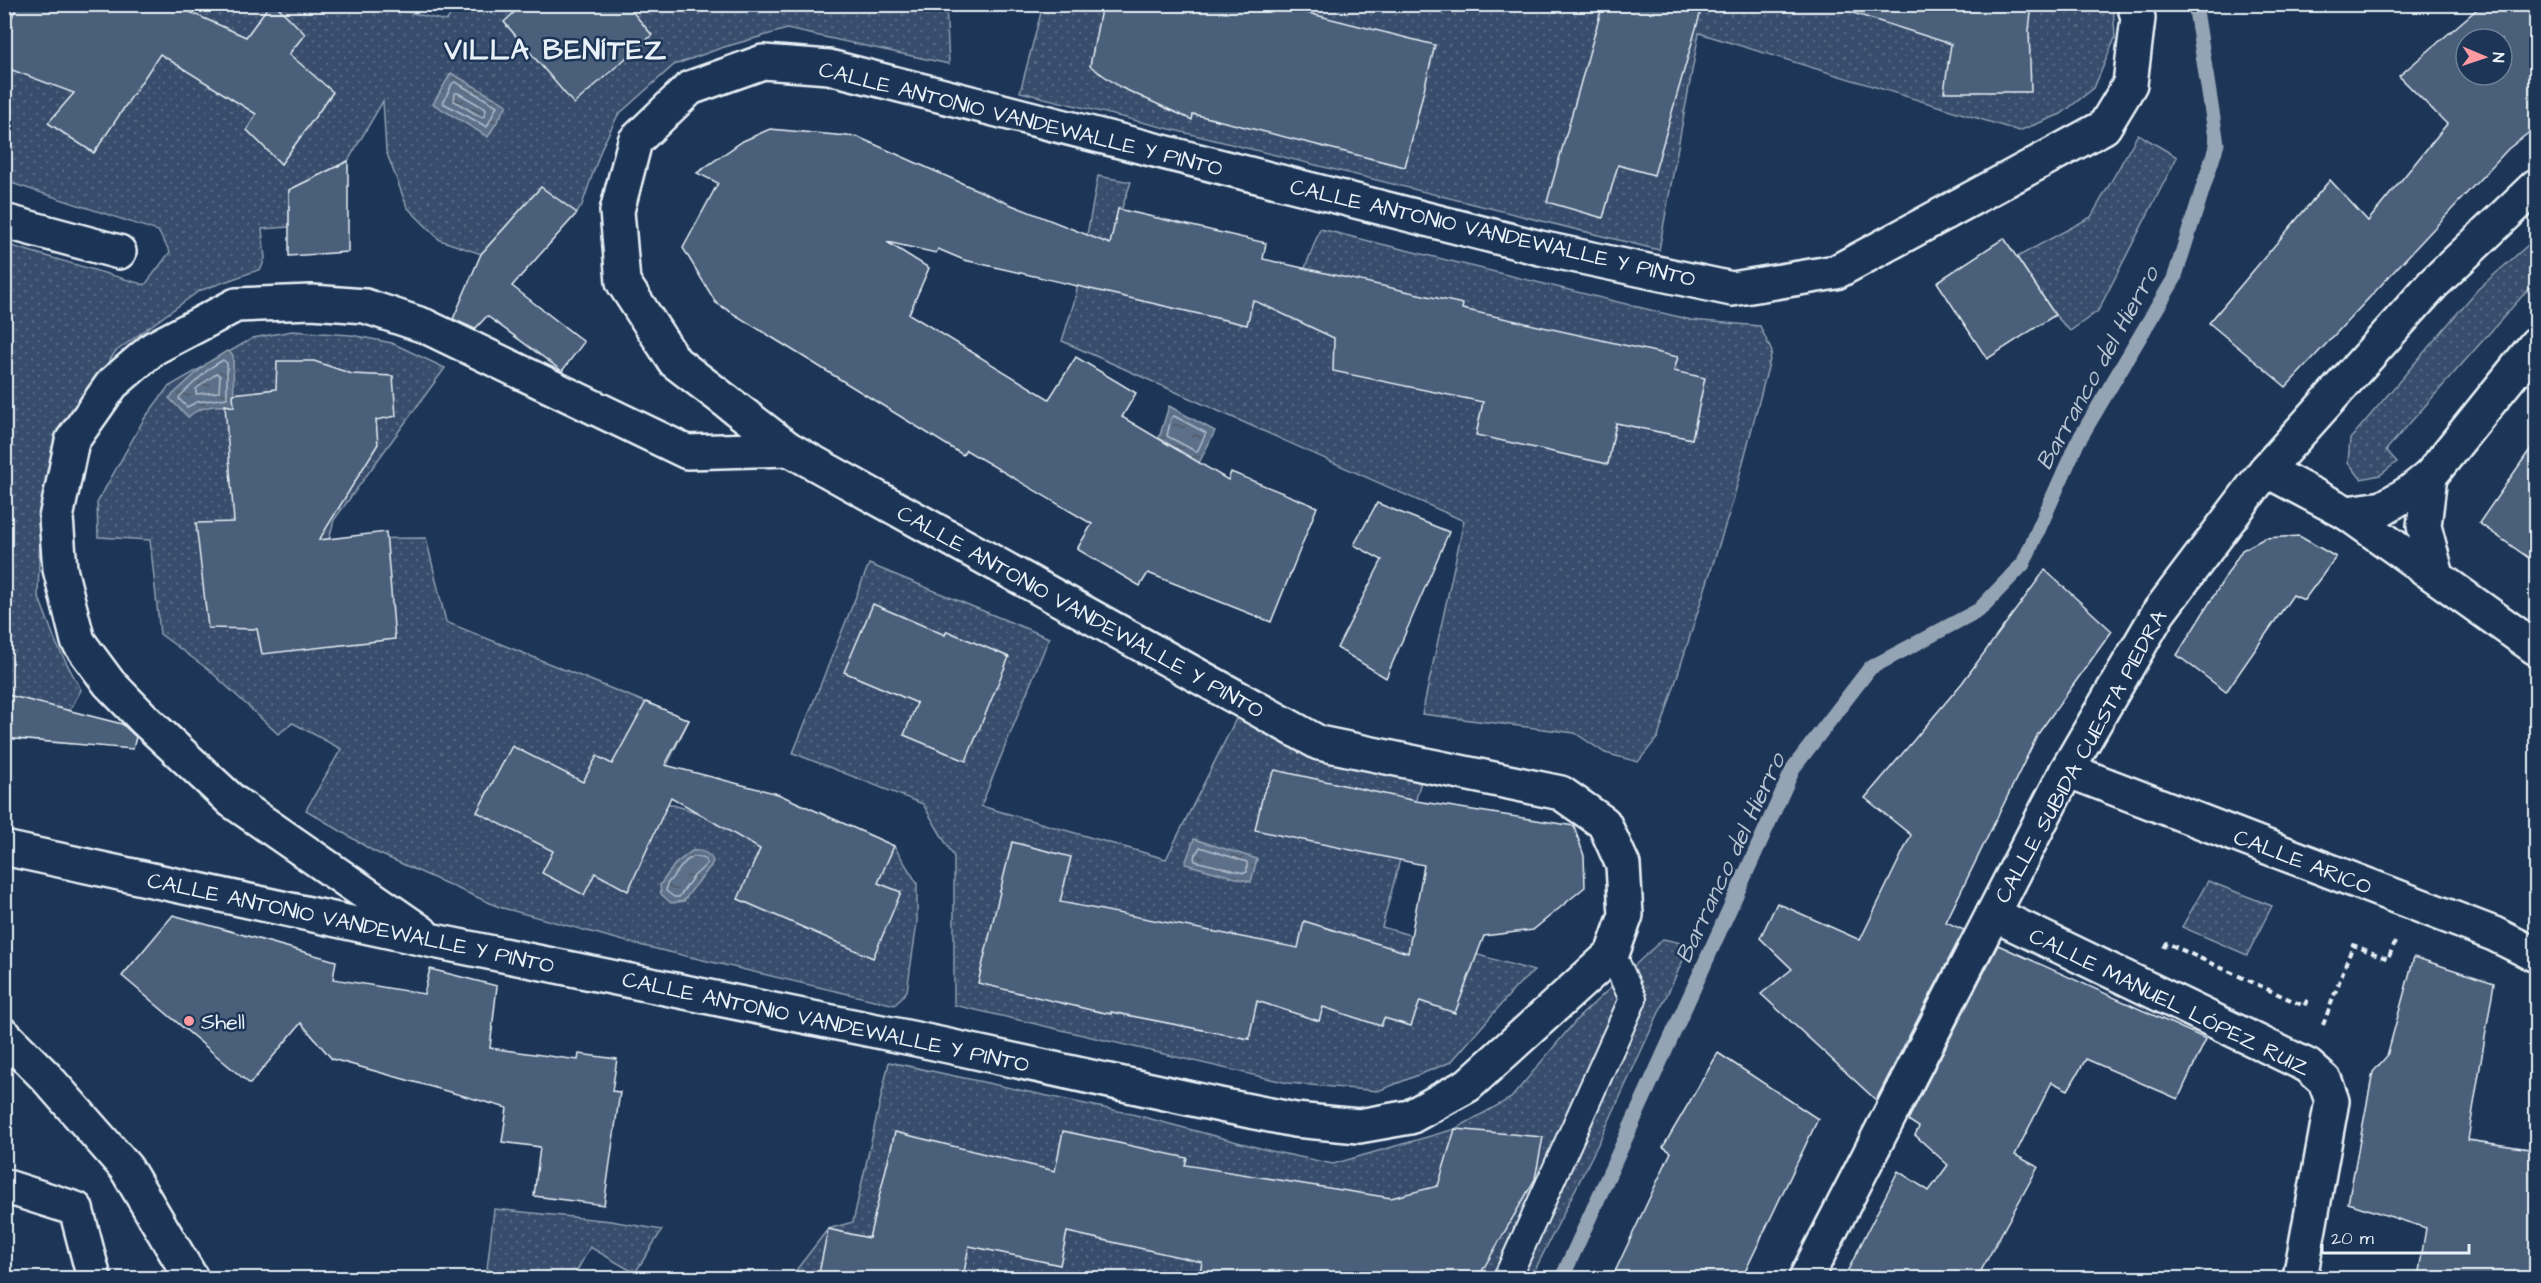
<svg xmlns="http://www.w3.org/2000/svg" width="2541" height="1283" font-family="'Architects Daughter',sans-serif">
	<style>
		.green { fill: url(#green-dots); stroke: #909fb2; stroke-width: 1.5 }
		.water { fill: url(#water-ripples); stroke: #95a4b5; stroke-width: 1.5 }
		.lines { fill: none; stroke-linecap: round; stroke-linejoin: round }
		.shore { stroke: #b0bdcc; stroke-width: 1.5 }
		.stream { stroke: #95a4b5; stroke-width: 15 }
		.building { fill: #495e7a; stroke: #e8f1f8; stroke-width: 1.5; fill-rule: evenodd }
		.service-casing { stroke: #e8f1f8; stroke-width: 30 }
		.minor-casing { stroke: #e8f1f8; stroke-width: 38 }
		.secondary-casing { stroke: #e8f1f8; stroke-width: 38 }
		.path { stroke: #e8f1f8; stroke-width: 4; stroke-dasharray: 6 4.5; stroke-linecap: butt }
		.service { stroke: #1d3557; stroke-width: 26 }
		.minor { stroke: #1d3557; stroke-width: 33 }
		.secondary { stroke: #1d3557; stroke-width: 33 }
		.poi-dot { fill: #ff9aa2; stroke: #1d3557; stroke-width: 2 }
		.labels { text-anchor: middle; stroke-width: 5; stroke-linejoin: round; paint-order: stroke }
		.street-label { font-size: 22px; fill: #e8f1f8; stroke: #1d3557 }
		.poi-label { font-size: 22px; fill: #e8f1f8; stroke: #1d3557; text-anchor: start }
		.water-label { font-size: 24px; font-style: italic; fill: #b7c4d1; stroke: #1d3557 }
		.district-label { font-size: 28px; font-weight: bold; letter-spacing: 1.5px; fill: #e8f1f8; stroke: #1d3557 }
	</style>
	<defs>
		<pattern id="green-dots" width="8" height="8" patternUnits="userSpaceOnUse" patternTransform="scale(1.5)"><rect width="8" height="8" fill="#374d6c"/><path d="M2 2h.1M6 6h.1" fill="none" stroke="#546782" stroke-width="1.8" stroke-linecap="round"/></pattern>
		<pattern id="water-ripples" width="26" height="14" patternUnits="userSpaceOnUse" patternTransform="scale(1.5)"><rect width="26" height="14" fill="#5d7089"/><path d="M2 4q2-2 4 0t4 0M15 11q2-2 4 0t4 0" fill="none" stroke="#505a66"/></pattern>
	</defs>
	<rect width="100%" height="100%" fill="#1d3557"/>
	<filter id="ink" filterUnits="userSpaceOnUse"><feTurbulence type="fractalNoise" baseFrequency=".0167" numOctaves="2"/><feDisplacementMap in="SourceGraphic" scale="12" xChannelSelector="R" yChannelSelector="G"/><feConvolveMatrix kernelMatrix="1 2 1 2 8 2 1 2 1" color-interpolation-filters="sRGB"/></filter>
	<g filter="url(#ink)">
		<g class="green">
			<path d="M 374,4 L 446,21 L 459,4 L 946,5 L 949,64 L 787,29 L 721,48 L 674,65 L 618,115 L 602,147 L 582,205 L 577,213 L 541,187 L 481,254 L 440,240 L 407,207 L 386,151 L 383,101 L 348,161 L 289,190 L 289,227 L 262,229 L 265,258 L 261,269 L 199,291 L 115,352 L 59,437 L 41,504 L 38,595 L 57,645 L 81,690 L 70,710 L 71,744 L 5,738 L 5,244 L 145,285 L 170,252 L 158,231 L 5,181 L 5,5 Z"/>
			<path d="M 1043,5 L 2113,5 L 2115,38 L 2094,88 L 2061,114 L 2019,131 L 1699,33 L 1659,250 L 1020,92 Z"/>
			<path d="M 2138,134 L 2177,157 L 2098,311 L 2070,331 L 2055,315 L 2017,257 L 2091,217 Z"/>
			<path d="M 1098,176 L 1131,182 L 1112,236 L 1300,281 L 1320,229 L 1691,320 L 1760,326 L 1772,352 L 1732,504 L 1658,737 L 1638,762 L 1605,753 L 1575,733 L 1422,714 L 1464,521 L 1062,341 L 1075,299 Z"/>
			<path d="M 2536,238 L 2536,283 L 2524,294 L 2386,450 L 2397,462 L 2380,475 L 2361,479 L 2348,462 L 2350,439 L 2478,289 Z"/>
			<path d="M 292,331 L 351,335 L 392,343 L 445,368 L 334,520 L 329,539 L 426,538 L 446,622 L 689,720 L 651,798 L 699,813 L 718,778 L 894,846 L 917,883 L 917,923 L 907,991 L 895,1005 L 635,944 L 499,907 L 373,851 L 306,810 L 341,749 L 293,723 L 278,734 L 209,670 L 160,634 L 150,540 L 98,537 L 97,503 L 144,419 L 168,387 L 253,338 Z"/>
			<path d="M 869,564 L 1049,638 L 981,806 L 1166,859 L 1236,719 L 1422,777 L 1382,927 L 1534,971 L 1518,985 L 1451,1062 L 1378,1091 L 1288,1083 L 954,1005 L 954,857 L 923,804 L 793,753 Z"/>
			<path d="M 2208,881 L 2272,906 L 2247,955 L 2182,927 Z"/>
			<path d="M 1663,939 L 1690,945 L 1602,1136 L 1531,1278 L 790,1278 L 828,1229 L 853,1222 L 889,1062 L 1132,1114 L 1271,1151 L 1333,1164 L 1455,1129 L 1511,1098 L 1578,1018 Z"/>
			<path d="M 494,1209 L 611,1221 L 662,1230 L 635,1273 L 590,1247 L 573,1278 L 486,1278 Z"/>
		</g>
		<g class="water">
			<path d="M 451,73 L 507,105 L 488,137 L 433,104 Z"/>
			<path d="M 227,351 L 233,355 L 234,407 C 217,404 201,405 188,417 L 169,398 L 207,363 Z"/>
			<path d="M 1169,406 L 1215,431 L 1199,463 L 1159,438 Z"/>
			<path d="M 1194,839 L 1257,859 L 1251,882 L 1185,864 Z"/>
			<path d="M 692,851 C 702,850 709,852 713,861 C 711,869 690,890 684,901 L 671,903 L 661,894 L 660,885 L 675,864 Z"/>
		</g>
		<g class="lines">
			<g class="shore">
				<path d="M 455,82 L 497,106 L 487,127 L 443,103 L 452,84 Z"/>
				<path d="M 455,93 L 458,93 L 486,109 L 485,116 L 481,117 L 454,101 Z"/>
				<path d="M 223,360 L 227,363 L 227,398 L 197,402 L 187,407 L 179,399 L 180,396 L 210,368 Z"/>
				<path d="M 217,373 L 220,376 L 219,392 L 196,394 L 196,389 Z"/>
				<path d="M 1174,416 L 1206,433 L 1197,452 L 1167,436 L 1171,418 Z"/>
				<path d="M 1200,847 L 1247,862 L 1247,872 L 1244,873 L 1195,861 L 1194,857 Z"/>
				<path d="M 693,857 L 700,857 L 706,860 L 707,864 L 693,877 L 679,897 L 674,897 L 666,891 L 667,884 L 686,861 Z"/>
			</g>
			<path class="stream" d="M 1562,1278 L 1794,767 L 1870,668 L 1979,610 L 2023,564 L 2077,443 L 2174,279 L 2217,144 L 2195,4"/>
		</g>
		<g class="building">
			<path d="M 18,4 L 172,4 L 246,37 L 270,4 L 275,4 L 305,34 L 289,54 L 333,92 L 281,164 L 247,130 L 256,114 L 160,54 L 94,153 L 48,123 L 74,93 L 4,67 L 4,34 Z"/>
			<path d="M 523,4 L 626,4 L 652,35 L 574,104 L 504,22 Z"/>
			<path d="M 1102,4 L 1272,4 L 1435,45 L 1405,167 L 1193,114 L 1192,120 L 1120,87 L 1090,66 Z"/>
			<path d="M 1603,4 L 1703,4 L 1654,175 L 1618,165 L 1603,218 L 1547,202 Z"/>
			<path d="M 1854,4 L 2032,4 L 2029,30 L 2031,92 L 1944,92 L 1951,44 L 1853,13 Z"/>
			<path d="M 2483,4 L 2536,4 L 2536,127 L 2508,149 L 2286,387 L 2209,323 L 2330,180 L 2368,221 L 2447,124 L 2399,76 ZM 2466,39 L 2502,39 L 2502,75 L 2466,75 Z"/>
			<path d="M 770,129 L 858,137 L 1009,204 L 1110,244 L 1118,209 L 1266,243 L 1263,259 L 1463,304 L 1462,309 L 1678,357 L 1674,371 L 1705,378 L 1692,439 L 1616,423 L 1608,464 L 1476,435 L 1483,402 L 1333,371 L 1334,338 L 1253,300 L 1247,325 L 964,260 L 938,249 L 936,253 L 887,242 L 929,268 L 909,314 L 1049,399 L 1076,357 L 1136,393 L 1122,417 L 1228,480 L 1231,472 L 1317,507 L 1271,622 L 1148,573 L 1140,586 L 1077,549 L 1092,524 L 966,450 L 963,455 L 716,303 L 683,248 L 718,183 L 697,173 L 743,141 Z"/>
			<path d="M 348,161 L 348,252 L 289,256 L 289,190 Z"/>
			<path d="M 541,187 L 577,213 L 512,286 L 584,342 L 562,371 L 487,316 L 475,329 L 453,319 L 481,254 Z"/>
			<path d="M 2004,238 L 2055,315 L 1987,359 L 1937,282 Z"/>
			<path d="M 277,361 L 314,361 L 352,374 L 393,376 L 396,416 L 376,420 L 378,444 L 319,540 L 386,532 L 395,639 L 262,654 L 257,629 L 208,628 L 196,523 L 234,522 L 225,405 L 234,407 L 233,394 L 276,389 Z"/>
			<path d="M 2536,441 L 2536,563 L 2479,523 Z"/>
			<path d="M 1377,503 L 1449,532 L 1386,678 L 1337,648 L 1382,560 L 1354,545 Z"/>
			<path d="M 2299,536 L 2336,557 L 2304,600 L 2293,595 L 2226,692 L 2177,655 L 2242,550 L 2265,538 Z"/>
			<path d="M 2045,570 L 2112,631 L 2038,734 L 1946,922 L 1964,930 L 1876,1100 L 1761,994 L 1792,969 L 1760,938 L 1777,903 L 1860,940 L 1911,835 L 1865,798 L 1962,683 Z"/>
			<path d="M 873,604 L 945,635 L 947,631 L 1009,657 L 966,761 L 904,735 L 917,703 L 844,672 Z"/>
			<path d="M 4,694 L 122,724 L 136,737 L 133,749 L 4,738 Z"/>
			<path d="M 646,702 L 689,720 L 665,765 L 778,794 L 894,846 L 878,883 L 901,892 L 873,958 L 738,899 L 760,849 L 671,797 L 628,891 L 595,873 L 584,895 L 542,873 L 553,851 L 477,812 L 512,746 L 583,782 L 597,756 L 612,764 Z"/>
			<path d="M 1275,770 L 1416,801 L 1574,826 L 1584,856 L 1585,887 L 1533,930 L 1484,936 L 1455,1013 L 1420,1001 L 1411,1026 L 1384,1018 L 1381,1026 L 1323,1007 L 1319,1021 L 1257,1001 L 1249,1039 L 1111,1012 L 1111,1014 L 1091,1010 L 978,983 L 1012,842 L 1071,857 L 1060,902 L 1298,948 L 1304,921 L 1408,953 L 1424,865 L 1255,830 L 1263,794 Z"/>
			<path d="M 173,915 L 336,961 L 333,979 L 424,994 L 430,969 L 497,986 L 490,1048 L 578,1060 L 579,1054 L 617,1059 L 612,1091 L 620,1092 L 604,1205 L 534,1196 L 540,1147 L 502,1142 L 507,1108 L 332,1059 L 301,1023 L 250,1084 L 122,976 Z"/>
			<path d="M 1998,945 L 2206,1039 L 2178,1099 L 2086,1059 L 2068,1090 L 2052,1082 L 2015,1155 L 2038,1167 L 1977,1278 L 1844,1278 L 1898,1171 L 1929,1191 L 1948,1165 L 1915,1135 L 1919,1127 L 1908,1120 Z"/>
			<path d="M 2414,957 L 2494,983 L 2468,1140 L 2536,1150 L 2536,1278 L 2418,1278 L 2426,1228 L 2348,1203 L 2373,1072 L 2387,1056 Z"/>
			<path d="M 1718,1053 L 1818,1119 L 1742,1278 L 1612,1278 L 1671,1152 L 1663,1147 Z"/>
			<path d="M 1455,1129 L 1543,1137 L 1535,1179 L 1478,1278 L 1199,1278 L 1202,1262 L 1067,1232 L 1060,1265 L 969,1246 L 963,1278 L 818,1278 L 828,1229 L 869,1238 L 895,1132 L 1055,1171 L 1063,1131 L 1187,1158 L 1185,1165 L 1391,1198 L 1438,1186 Z"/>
		</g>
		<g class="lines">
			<g class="service-casing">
				<path id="service" d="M 1507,1278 L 1633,999 L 1612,954"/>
			</g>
			<g class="minor-casing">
				<g id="minor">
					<path d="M 4,221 L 119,252"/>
					<path d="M 2266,470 L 2347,513 L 2536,648"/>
					<path d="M 2430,476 L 2424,526 L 2437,576"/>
					<path d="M 2347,513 L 2383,508 L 2410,492 L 2430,476 L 2536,344"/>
					<path d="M 2067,770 L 2494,934 L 2536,955"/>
					<path d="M 4,848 L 434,941 L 916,1039 L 1220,1105 L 1295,1120 L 1359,1126 L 1410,1117 L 1468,1085 L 1612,954 L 1626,915 L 1623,865 L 1604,823 L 1561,793 L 1319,743 L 789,449 L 675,362 L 623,282 L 617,211 L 635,141 L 690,88 L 763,62 L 829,67 L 1540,248 L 1732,289 L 1836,272 L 2104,127 L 2130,84 L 2138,18 L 2134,4"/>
					<path d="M 1993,914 L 2308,1066 L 2325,1081 L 2332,1101 L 2300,1278"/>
					<path d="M 421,932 L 232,801 L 146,721 L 109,683 L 78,641 L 60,569 L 56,518 L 72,441 L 112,384 L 154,348 L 236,305 L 312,302 L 365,306 L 425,326 L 687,452 L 789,449"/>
					<path d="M 4,1186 L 76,1209 L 94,1278"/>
					<path d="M 1806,1278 L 2067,770 L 2159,612 L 2266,470 L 2433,284 L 2536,186"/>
				</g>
			</g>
			<g class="secondary-casing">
				<path id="secondary" d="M 4,1035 L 46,1077 L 126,1168 L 191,1278"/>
			</g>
			<g class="path">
				<path d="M 2164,948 L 2167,943 L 2304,1006 L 2308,999"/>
				<path d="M 2323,1025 L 2353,945 L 2388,959 L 2395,942"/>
			</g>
			<use href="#service" class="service"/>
			<use href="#minor" class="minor"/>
			<use href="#secondary" class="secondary"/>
		</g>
	</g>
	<circle class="poi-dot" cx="189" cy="1021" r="6"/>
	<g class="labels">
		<g class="street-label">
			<text transform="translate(1021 118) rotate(14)" y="8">CALLE ANTONIO VANDEWALLE Y PINTO</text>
			<text transform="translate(1493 232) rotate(13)" y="8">CALLE ANTONIO VANDEWALLE Y PINTO</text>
			<text transform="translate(1081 611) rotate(29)" y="8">CALLE ANTONIO VANDEWALLE Y PINTO</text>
			<text transform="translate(2080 756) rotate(-61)" y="8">CALLE SUBIDA CUESTA PIEDRA</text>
			<text transform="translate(2303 861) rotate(21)" y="8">CALLE ARICO</text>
			<text transform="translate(351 922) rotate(12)" y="8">CALLE ANTONIO VANDEWALLE Y PINTO</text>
			<text transform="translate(2170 1001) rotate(26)" y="8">CALLE MANUEL LÓPEZ RUIZ</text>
			<text transform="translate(826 1021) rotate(12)" y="8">CALLE ANTONIO VANDEWALLE Y PINTO</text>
		</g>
		<g class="poi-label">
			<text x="201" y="1029">Shell</text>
		</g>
		<g class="water-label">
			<text transform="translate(2097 368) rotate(-61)" y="8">Barranco del Hierro</text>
			<text transform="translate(1730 858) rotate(-65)" y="8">Barranco del Hierro</text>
		</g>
		<g class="district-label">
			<text x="556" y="59">VILLA BENÍTEZ</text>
		</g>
	</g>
	<rect width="2541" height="1283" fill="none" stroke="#1d3557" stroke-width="24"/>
	<rect x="12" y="12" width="2517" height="1259" fill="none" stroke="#e8f1f8" stroke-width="2" filter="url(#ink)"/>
	<g transform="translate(2484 57) rotate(92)"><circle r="28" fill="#1d3557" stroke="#6e8097" stroke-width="1.5"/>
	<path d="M0-4.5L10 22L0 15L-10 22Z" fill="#ff9aa2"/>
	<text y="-9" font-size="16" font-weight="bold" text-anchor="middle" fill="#e8f1f8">N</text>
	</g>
	<path d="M2322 1244v9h147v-9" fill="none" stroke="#e8f1f8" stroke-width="3"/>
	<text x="2331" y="1244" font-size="18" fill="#e8f1f8" stroke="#1d3557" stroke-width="4.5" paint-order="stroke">20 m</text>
</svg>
